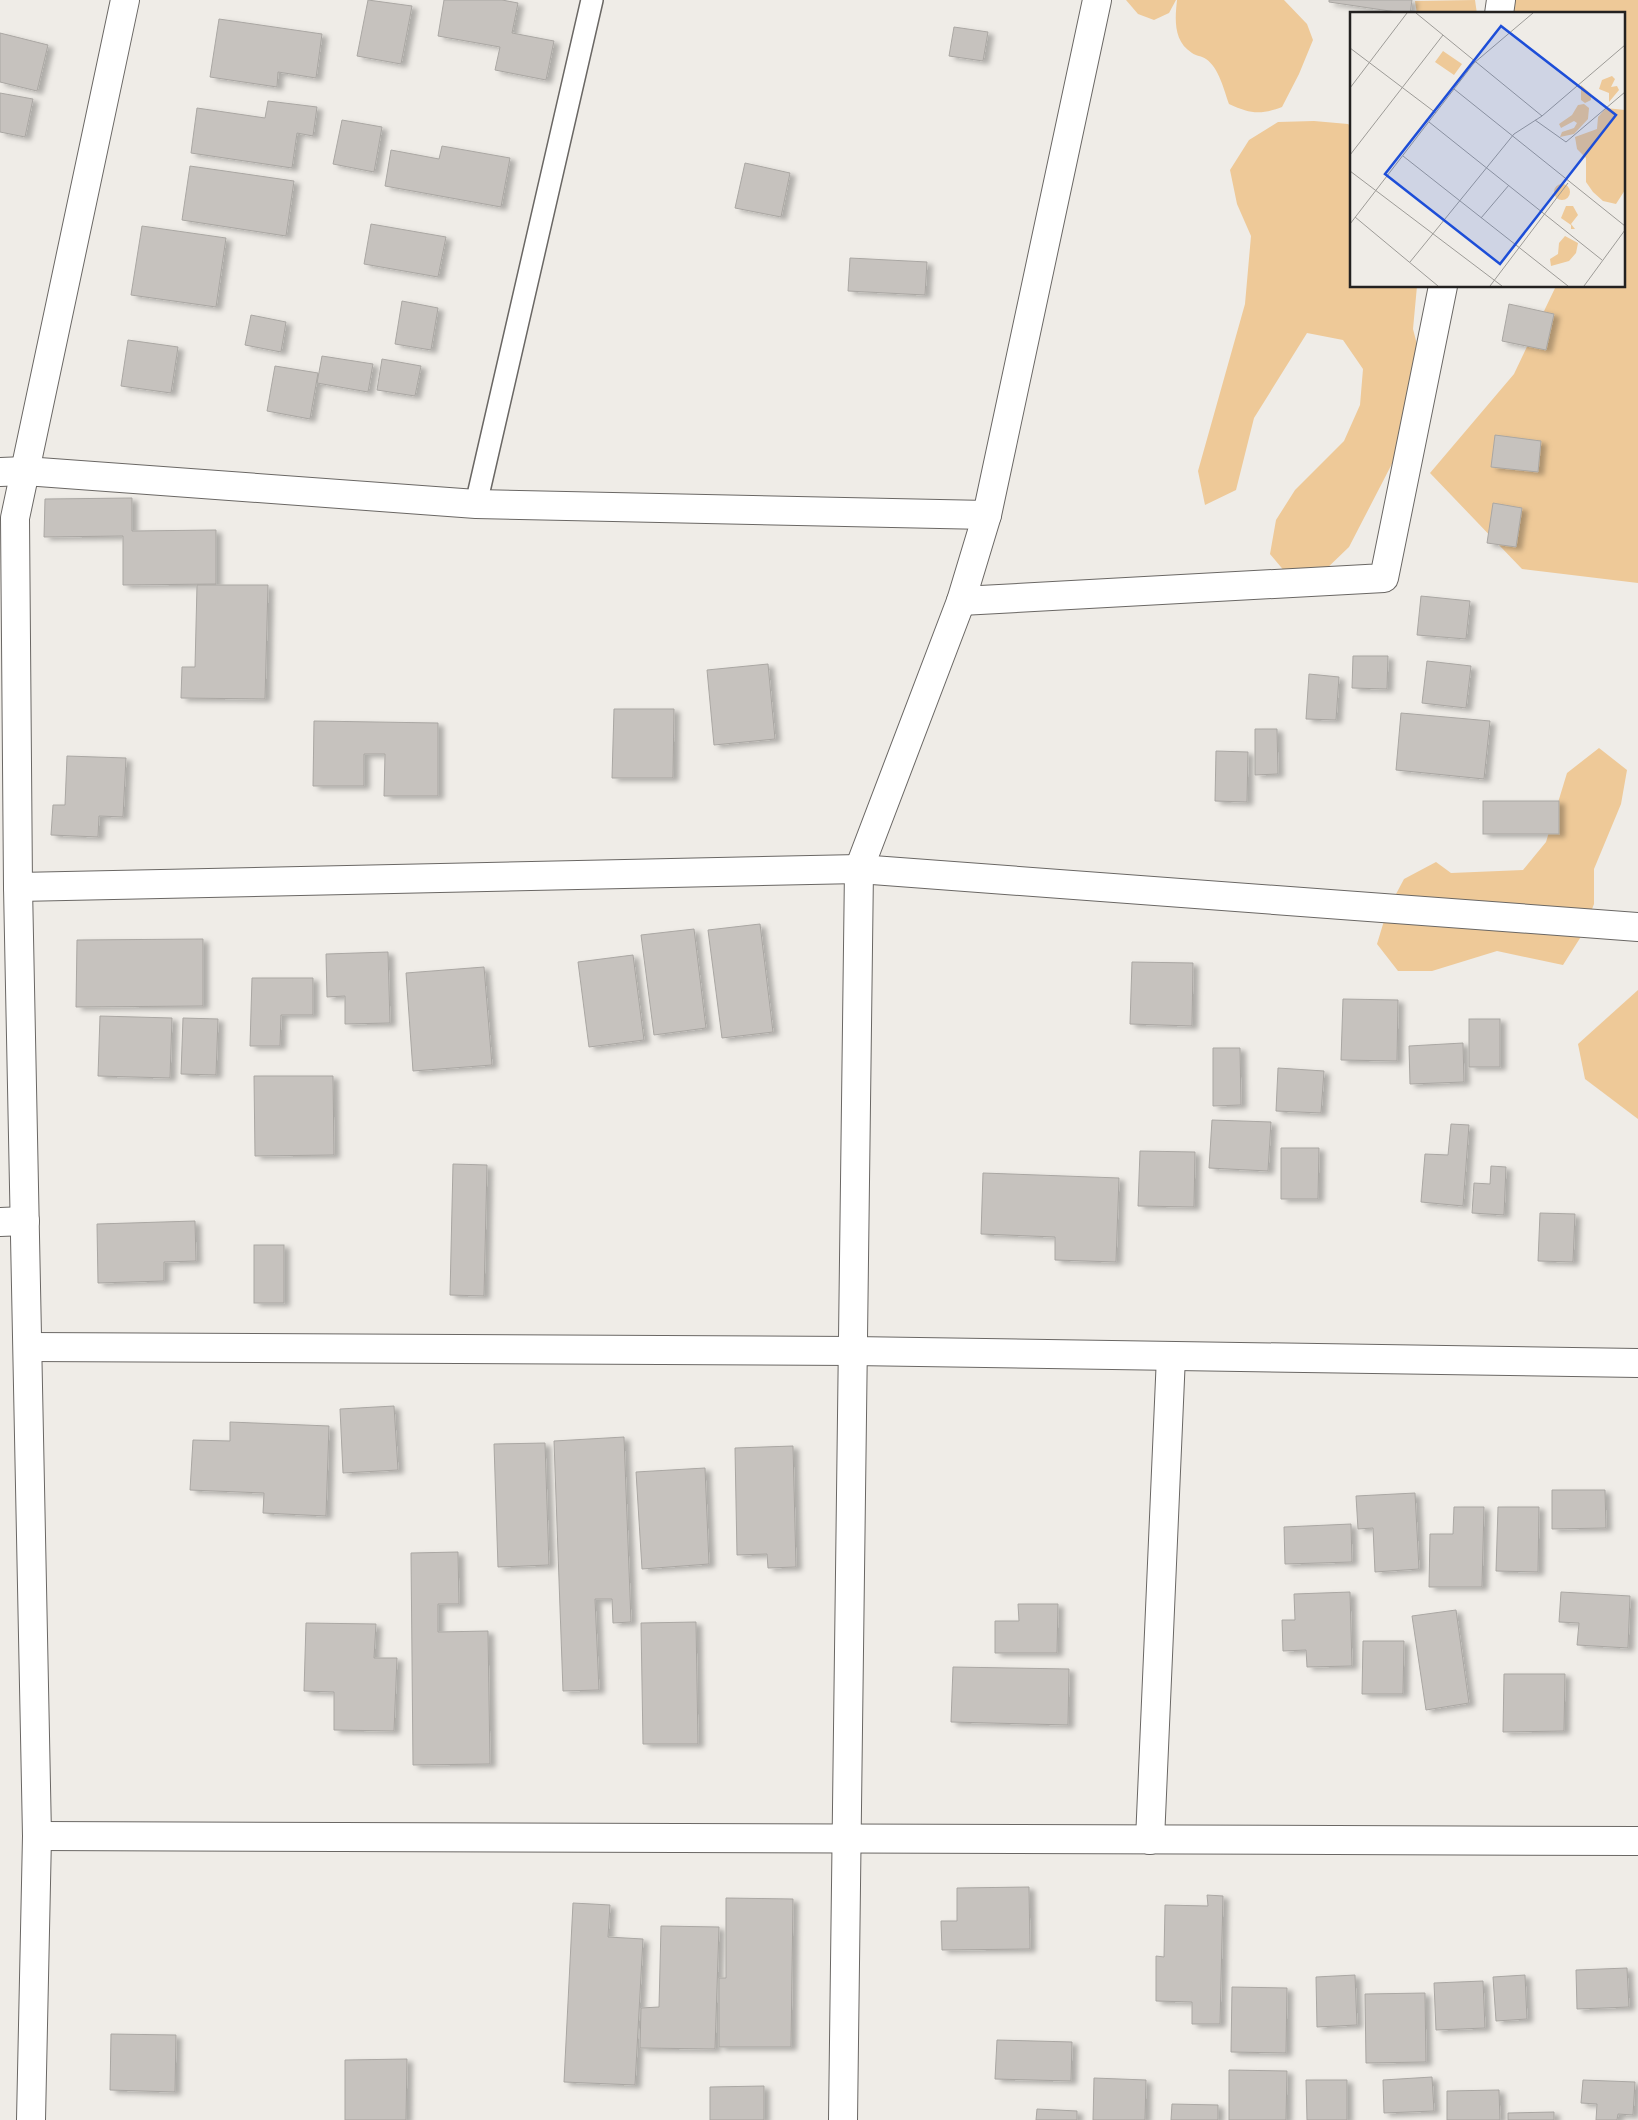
<svg xmlns="http://www.w3.org/2000/svg" width="1638" height="2120" font-family="'Varela Round',sans-serif">
	<style>
		.green { fill: #eec998 }
		.building { fill: #c6c2be; stroke: #aaa7a3; filter: url(#shadow) }
		.lines { fill: none; stroke-linecap: round; stroke-linejoin: round }
		.service-casing { stroke: #6a6764; stroke-width: 24 }
		.minor-casing { stroke: #6a6764; stroke-width: 30 }
		.service { stroke: #fff; stroke-width: 21 }
		.minor { stroke: #fff; stroke-width: 28 }
		.inset-road { fill: none; stroke: #9d9b97; stroke-width: 1 }
		.view { fill: #1d4ed8; fill-opacity: 0.15; stroke: #1d4ed8; stroke-width: 2.5 }
		.inset-edge { fill: none; stroke: #232120; stroke-width: 2.5 }
	</style>
	<defs>
		<filter id="shadow"><feDropShadow dx="5.5" dy="3" stdDeviation="2.5" flood-color="#0004"/></filter>
	</defs>
	<rect width="100%" height="100%" fill="#efece7"/>
	<g class="green">
		<path d="M 1126,0 L 1176,0 L 1169,13 L 1154,20 L 1138,14 Z"/>
		<path d="M 1177,0 L 1284,0 L 1307,24 L 1313,40 L 1299,74 L 1282,107 C 1260,115 1251,114 1229,104 C 1224,90 1219,68 1206,59 C 1202,56 1196,56 1192,53 C 1173,41 1175,19 1177,0 Z"/>
		<path d="M 1475,0 L 1477,14 L 1417,14 L 1415,1 Z"/>
		<path d="M 1508,0 L 1638,0 L 1638,583 L 1522,569 L 1430,473 L 1514,374 L 1556,286 L 1624,286 L 1624,14 L 1503,14 Z"/>
		<path d="M 1314,121 L 1348,124 L 1352,127 L 1352,286 L 1417,286 L 1413,329 L 1421,360 L 1396,456 L 1349,547 L 1323,572 L 1291,579 L 1270,554 L 1276,520 L 1295,490 L 1344,441 L 1360,405 L 1363,369 L 1343,340 L 1307,333 L 1254,418 L 1236,490 L 1205,505 L 1198,471 L 1245,304 L 1251,236 L 1237,204 L 1230,170 L 1249,140 L 1278,122 Z"/>
		<path d="M 1599,748 L 1627,770 L 1621,804 L 1594,869 L 1594,904 L 1582,935 L 1563,965 L 1497,951 L 1432,971 L 1398,971 L 1377,944 L 1387,911 L 1404,879 L 1436,862 L 1451,873 L 1523,870 L 1546,842 L 1567,773 Z"/>
		<path d="M 1638,990 L 1638,1119 L 1585,1079 L 1578,1044 Z"/>
	</g>
	<g class="building">
		<path d="M 368,0 L 412,6 L 401,64 L 357,56 Z"/>
		<path d="M 444,0 L 502,0 L 518,3 L 512,33 L 554,41 L 546,80 L 495,70 L 500,47 L 438,36 Z"/>
		<path d="M 1329,0 L 1412,0 L 1410,14 L 1329,2 Z"/>
		<path d="M 219,19 L 322,34 L 316,78 L 278,72 L 277,87 L 210,77 Z"/>
		<path d="M 954,27 L 988,32 L 983,61 L 949,56 Z"/>
		<path d="M 0,33 L 48,45 L 37,91 L 0,82 Z"/>
		<path d="M 0,93 L 33,99 L 25,137 L 0,132 Z"/>
		<path d="M 268,101 L 317,107 L 313,136 L 297,133 L 292,168 L 191,153 L 197,108 L 265,118 Z"/>
		<path d="M 342,120 L 382,127 L 374,172 L 333,164 Z"/>
		<path d="M 442,146 L 510,158 L 501,207 L 385,186 L 391,150 L 439,159 Z"/>
		<path d="M 745,163 L 790,173 L 781,217 L 735,208 Z"/>
		<path d="M 190,166 L 294,181 L 286,236 L 182,220 Z"/>
		<path d="M 371,224 L 446,237 L 438,277 L 364,264 Z"/>
		<path d="M 142,226 L 226,238 L 216,307 L 131,295 Z"/>
		<path d="M 850,258 L 927,262 L 925,295 L 848,291 Z"/>
		<path d="M 402,301 L 438,308 L 431,350 L 395,344 Z"/>
		<path d="M 1509,304 L 1554,314 L 1546,350 L 1502,341 Z"/>
		<path d="M 251,315 L 286,322 L 281,352 L 245,345 Z"/>
		<path d="M 128,340 L 178,347 L 171,393 L 121,386 Z"/>
		<path d="M 322,356 L 373,364 L 368,392 L 317,383 Z"/>
		<path d="M 382,359 L 421,366 L 415,396 L 377,390 Z"/>
		<path d="M 275,366 L 318,373 L 310,419 L 267,411 Z"/>
		<path d="M 1495,435 L 1541,441 L 1538,472 L 1491,467 Z"/>
		<path d="M 132,498 L 132,531 L 216,530 L 216,584 L 123,585 L 123,536 L 44,537 L 45,499 Z"/>
		<path d="M 1493,503 L 1522,508 L 1516,547 L 1487,543 Z"/>
		<path d="M 197,585 L 268,585 L 265,699 L 181,698 L 182,667 L 195,667 Z"/>
		<path d="M 1421,596 L 1470,601 L 1466,639 L 1417,635 Z"/>
		<path d="M 1353,656 L 1388,656 L 1387,689 L 1352,688 Z"/>
		<path d="M 1427,661 L 1471,666 L 1466,708 L 1422,703 Z"/>
		<path d="M 768,664 L 775,739 L 714,745 L 707,670 Z"/>
		<path d="M 1309,674 L 1339,677 L 1336,720 L 1306,719 Z"/>
		<path d="M 614,709 L 674,709 L 673,778 L 612,778 Z"/>
		<path d="M 1401,713 L 1490,721 L 1484,779 L 1396,770 Z"/>
		<path d="M 314,721 L 438,723 L 438,796 L 384,796 L 385,754 L 364,754 L 364,786 L 313,786 Z"/>
		<path d="M 1255,729 L 1277,729 L 1278,774 L 1255,775 Z"/>
		<path d="M 1216,751 L 1248,752 L 1247,802 L 1215,801 Z"/>
		<path d="M 67,756 L 126,758 L 123,817 L 99,816 L 98,837 L 51,835 L 53,805 L 65,805 Z"/>
		<rect x="1483" y="801" width="76" height="33"/>
		<path d="M 760,924 L 773,1032 L 722,1038 L 708,930 Z"/>
		<path d="M 694,929 L 706,1028 L 654,1035 L 641,935 Z"/>
		<path d="M 203,939 L 203,1006 L 76,1007 L 77,940 Z"/>
		<path d="M 388,952 L 390,1023 L 345,1024 L 345,996 L 327,997 L 326,954 Z"/>
		<path d="M 633,955 L 644,1040 L 589,1047 L 578,962 Z"/>
		<path d="M 1132,962 L 1193,963 L 1192,1026 L 1130,1024 Z"/>
		<path d="M 484,967 L 492,1065 L 413,1071 L 406,973 Z"/>
		<path d="M 252,978 L 313,978 L 313,1015 L 281,1015 L 280,1046 L 250,1046 Z"/>
		<path d="M 1343,999 L 1398,1000 L 1397,1061 L 1341,1060 Z"/>
		<path d="M 100,1016 L 172,1018 L 170,1078 L 98,1076 Z"/>
		<path d="M 183,1018 L 218,1019 L 216,1075 L 181,1074 Z"/>
		<rect x="1469" y="1019" width="31" height="48"/>
		<path d="M 1463,1043 L 1464,1082 L 1410,1084 L 1409,1046 Z"/>
		<path d="M 1213,1048 L 1240,1048 L 1241,1105 L 1213,1106 Z"/>
		<path d="M 1278,1068 L 1324,1071 L 1321,1113 L 1276,1111 Z"/>
		<path d="M 254,1076 L 333,1076 L 334,1155 L 255,1156 Z"/>
		<path d="M 1212,1120 L 1271,1122 L 1268,1171 L 1209,1168 Z"/>
		<path d="M 1451,1124 L 1469,1125 L 1463,1206 L 1421,1202 L 1425,1154 L 1448,1155 Z"/>
		<path d="M 1281,1148 L 1319,1148 L 1318,1199 L 1281,1199 Z"/>
		<path d="M 1140,1151 L 1195,1152 L 1194,1207 L 1138,1206 Z"/>
		<path d="M 453,1164 L 487,1165 L 484,1296 L 450,1295 Z"/>
		<path d="M 1491,1166 L 1506,1167 L 1504,1215 L 1472,1213 L 1474,1183 L 1490,1184 Z"/>
		<path d="M 983,1173 L 1119,1178 L 1116,1262 L 1055,1260 L 1055,1237 L 981,1234 Z"/>
		<path d="M 1540,1213 L 1575,1214 L 1573,1262 L 1538,1261 Z"/>
		<path d="M 195,1221 L 196,1261 L 164,1262 L 164,1281 L 98,1283 L 97,1224 Z"/>
		<rect x="254" y="1245" width="30" height="58"/>
		<path d="M 394,1406 L 398,1470 L 343,1473 L 340,1409 Z"/>
		<path d="M 230,1422 L 329,1426 L 326,1516 L 263,1513 L 264,1493 L 190,1490 L 193,1440 L 230,1441 Z"/>
		<path d="M 624,1437 L 631,1622 L 613,1623 L 612,1599 L 595,1599 L 599,1690 L 563,1691 L 554,1441 Z"/>
		<path d="M 545,1443 L 549,1565 L 498,1567 L 494,1444 Z"/>
		<path d="M 793,1446 L 796,1567 L 768,1568 L 767,1554 L 737,1555 L 735,1448 Z"/>
		<path d="M 705,1468 L 709,1564 L 642,1569 L 636,1472 Z"/>
		<path d="M 1552,1490 L 1605,1490 L 1606,1528 L 1552,1529 Z"/>
		<path d="M 1415,1493 L 1419,1569 L 1375,1572 L 1373,1528 L 1358,1529 L 1356,1496 Z"/>
		<path d="M 1454,1507 L 1484,1507 L 1482,1587 L 1429,1587 L 1430,1534 L 1453,1534 Z"/>
		<path d="M 1498,1507 L 1539,1507 L 1538,1572 L 1496,1571 Z"/>
		<path d="M 1351,1524 L 1352,1562 L 1285,1564 L 1284,1527 Z"/>
		<path d="M 458,1552 L 459,1604 L 438,1604 L 438,1632 L 488,1631 L 490,1764 L 413,1765 L 411,1553 Z"/>
		<path d="M 1350,1592 L 1352,1666 L 1307,1667 L 1306,1650 L 1283,1651 L 1282,1620 L 1295,1620 L 1294,1594 Z"/>
		<path d="M 1561,1592 L 1630,1596 L 1628,1648 L 1577,1645 L 1579,1623 L 1559,1622 Z"/>
		<path d="M 1018,1604 L 1058,1604 L 1057,1653 L 995,1653 L 995,1621 L 1019,1621 Z"/>
		<path d="M 1456,1610 L 1469,1703 L 1426,1710 L 1412,1616 Z"/>
		<path d="M 696,1622 L 698,1744 L 643,1744 L 641,1623 Z"/>
		<path d="M 306,1623 L 376,1624 L 374,1658 L 397,1658 L 394,1731 L 334,1730 L 334,1692 L 304,1691 Z"/>
		<path d="M 1363,1641 L 1404,1641 L 1403,1694 L 1362,1694 Z"/>
		<path d="M 953,1667 L 1069,1669 L 1068,1725 L 951,1722 Z"/>
		<path d="M 1504,1674 L 1565,1674 L 1564,1731 L 1503,1732 Z"/>
		<path d="M 1029,1887 L 1030,1949 L 942,1950 L 941,1921 L 957,1921 L 957,1888 Z"/>
		<path d="M 1207,1895 L 1223,1896 L 1220,2024 L 1192,2024 L 1192,2002 L 1156,2001 L 1156,1956 L 1164,1957 L 1165,1905 L 1208,1906 Z"/>
		<path d="M 726,1898 L 793,1899 L 791,2047 L 719,2047 L 719,1978 L 726,1978 Z"/>
		<path d="M 573,1903 L 610,1905 L 608,1937 L 643,1939 L 635,2085 L 564,2082 Z"/>
		<path d="M 661,1926 L 719,1927 L 715,2049 L 640,2048 L 641,2008 L 659,2007 Z"/>
		<path d="M 1627,1968 L 1629,2007 L 1577,2009 L 1576,1970 Z"/>
		<path d="M 1355,1975 L 1357,2025 L 1317,2027 L 1316,1977 Z"/>
		<path d="M 1525,1975 L 1527,2019 L 1496,2021 L 1493,1977 Z"/>
		<path d="M 1483,1981 L 1485,2028 L 1436,2030 L 1434,1983 Z"/>
		<path d="M 1232,1987 L 1287,1988 L 1286,2053 L 1231,2052 Z"/>
		<path d="M 1425,1993 L 1426,2062 L 1366,2063 L 1365,1994 Z"/>
		<path d="M 111,2034 L 176,2035 L 175,2092 L 110,2090 Z"/>
		<path d="M 997,2040 L 1072,2042 L 1071,2081 L 995,2079 Z"/>
		<path d="M 407,2059 L 406,2120 L 345,2120 L 345,2060 Z"/>
		<path d="M 1229,2070 L 1287,2071 L 1286,2120 L 1229,2120 Z"/>
		<path d="M 1432,2077 L 1434,2111 L 1384,2113 L 1383,2080 Z"/>
		<path d="M 1094,2078 L 1146,2080 L 1145,2120 L 1093,2120 Z"/>
		<path d="M 1306,2080 L 1347,2080 L 1347,2120 L 1307,2120 Z"/>
		<path d="M 1583,2080 L 1635,2082 L 1633,2115 L 1618,2114 L 1617,2120 L 1596,2120 L 1597,2104 L 1581,2103 Z"/>
		<path d="M 764,2086 L 764,2120 L 710,2120 L 710,2087 Z"/>
		<path d="M 1499,2090 L 1500,2120 L 1447,2120 L 1447,2091 Z"/>
		<path d="M 1172,2104 L 1218,2105 L 1218,2120 L 1171,2120 Z"/>
		<path d="M 1037,2109 L 1077,2111 L 1077,2120 L 1036,2120 Z"/>
		<path d="M 1554,2112 L 1554,2120 L 1508,2120 L 1508,2113 Z"/>
	</g>
	<g class="lines">
		<g class="service-casing">
			<path id="service" d="M 476,504 L 592,0"/>
		</g>
		<g class="minor-casing">
			<g id="minor">
				<path d="M 1499,14 L 1501,0"/>
				<path d="M 0,472 L 25,471 L 476,504 L 987,515"/>
				<path d="M 961,601 L 1384,578 L 1443,286"/>
				<path d="M 18,887 L 859,869 L 1638,927"/>
				<path d="M 0,1222 L 25,1221"/>
				<path d="M 28,1347 L 853,1351 L 1638,1363"/>
				<path d="M 37,1836 L 1638,1841"/>
				<path d="M 1150,1840 L 1171,1356"/>
				<path d="M 31,2120 L 37,1836 L 18,887 L 15,518 L 125,0"/>
				<path d="M 843,2120 L 859,869 L 961,601 L 987,515 L 1097,0"/>
			</g>
		</g>
		<use href="#service" class="service"/>
		<use href="#minor" class="minor"/>
	</g>
	<g transform="translate(1350 12)">
		<rect width="275" height="275" fill="#efece7"/>
		<path d="M 93,39 L 112,52 L 104,63 L 85,50 ZM 262,64 L 265,67 L 261,75 L 267,74 L 269,78 L 259,90 L 259,81 L 249,77 L 252,68 ZM 231,73 L 241,82 L 241,88 L 235,91 L 231,88 ZM 234,92 L 239,96 L 238,107 L 224,122 L 210,125 L 212,120 L 224,116 L 227,111 L 224,109 L 211,116 L 209,112 L 222,103 L 228,93 ZM 256,96 L 275,98 L 275,178 L 266,192 L 253,189 L 243,180 L 236,170 L 236,146 L 227,137 L 225,125 L 247,117 L 248,105 ZM204 180a8 8 0 1 1 16 0a8 8 0 1 1-16 0ZM 216,194 L 223,194 L 228,203 L 221,212 L 225,217 L 221,217 L 221,213 L 211,206 ZM 215,224 L 228,231 L 226,241 L 219,249 L 201,254 L 200,247 L 208,242 L 209,231 Z" fill="#eec998"/>
		<path class="inset-road" d="M 66,1 L 192,104M 0,36 L 86,101M 0,76 L 57,1M 104,77 L 275,214M 185,108 L 216,130 L 275,80M 79,110 L 252,248M 0,143 L 93,23M 53,144 L 218,274M 0,159 L 152,274M 5,205 L 88,274M 131,206 L 159,173M 0,212 L 124,51 L 183,1M 60,250 L 164,122 L 192,104 L 275,33M 140,274 L 218,171M 234,274 L 275,218"/>
		<path class="view" d="M 151,14 L 266,103 L 150,252 L 35,162 Z"/>
		<rect width="275" height="275" class="inset-edge"/>
	</g>
</svg>
